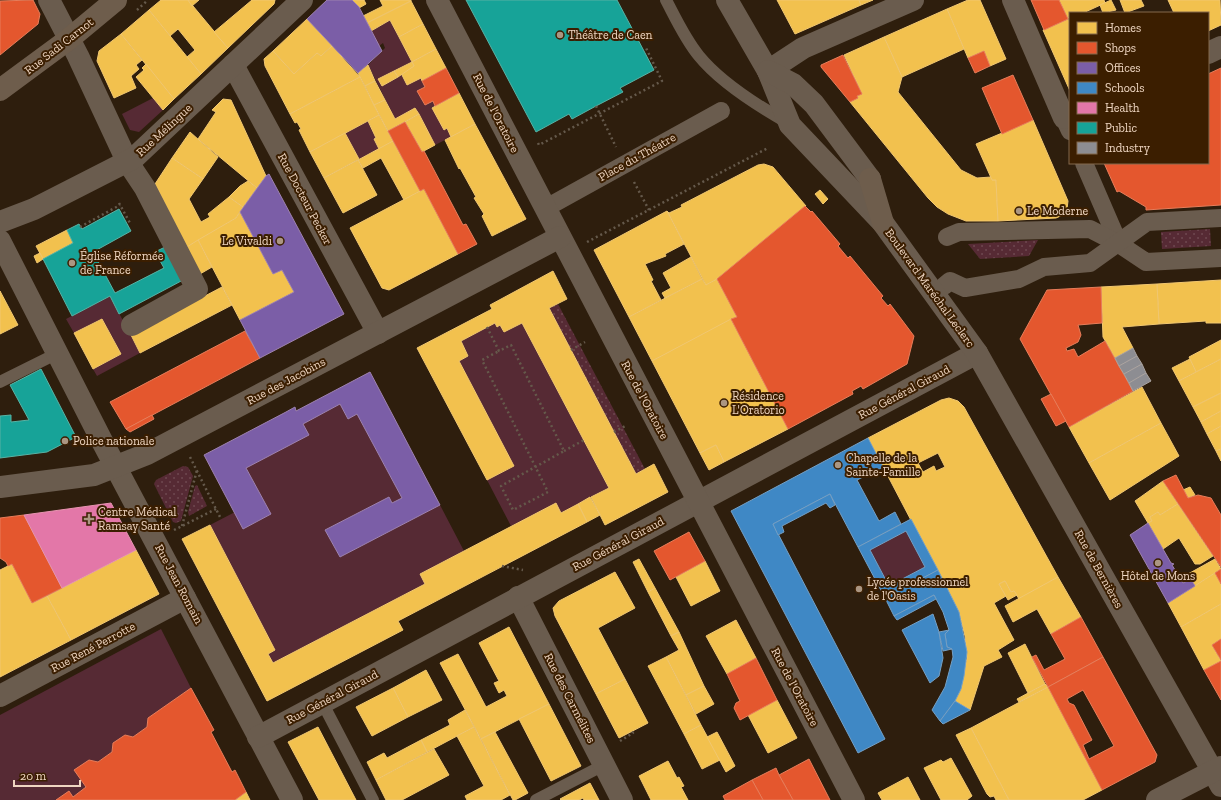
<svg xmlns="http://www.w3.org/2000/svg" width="1221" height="800" font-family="'Zilla Slab',serif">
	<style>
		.grass { fill: url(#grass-dots) }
		.garden { fill: #562a34 }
		.homes { fill: #f2c14e; stroke: #f1c770; fill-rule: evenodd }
		.shops { fill: #e4572e; stroke: #e77d5a; fill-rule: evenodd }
		.offices { fill: #7b5ea7; stroke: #9e82af }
		.schools { fill: #3f88c5; stroke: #749fc4; fill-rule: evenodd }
		.health { fill: #e377a8; stroke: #e794b0 }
		.public { fill: #17a398; stroke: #58b2a4 }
		.industry { fill: #8d8d92; stroke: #aaa3a0 }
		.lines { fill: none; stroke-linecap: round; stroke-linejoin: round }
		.path { stroke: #65594b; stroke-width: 2.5; stroke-dasharray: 2 3; stroke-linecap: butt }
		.service { stroke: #6a5c4e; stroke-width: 12 }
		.pedestrian { stroke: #6a5c4e; stroke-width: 18 }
		.minor { stroke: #6a5c4e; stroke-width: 22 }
		.tertiary { stroke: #6a5c4e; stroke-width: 22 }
		.secondary { stroke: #6e5d4c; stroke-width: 22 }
		.poi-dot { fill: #ab9682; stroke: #3b1e00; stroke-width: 1.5 }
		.labels { text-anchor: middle; stroke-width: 4; stroke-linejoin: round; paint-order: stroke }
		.poi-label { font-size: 12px; fill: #efd6c1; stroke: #3b1e00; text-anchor: start }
		.street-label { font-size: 12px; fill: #efd6c1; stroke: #3b1e00 }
	</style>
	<defs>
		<pattern id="grass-dots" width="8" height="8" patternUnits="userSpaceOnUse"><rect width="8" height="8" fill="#562a34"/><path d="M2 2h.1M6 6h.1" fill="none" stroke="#6f4850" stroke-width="1.8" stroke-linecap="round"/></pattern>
	</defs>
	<rect width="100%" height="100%" fill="#2e1e0d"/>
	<g class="grass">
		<path d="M 1210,229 L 1211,246 L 1162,249 L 1161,232 Z"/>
		<path d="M 1038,240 L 1029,256 L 980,259 L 968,244 Z"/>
		<path d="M 558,304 L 645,469 L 636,474 L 549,308 Z"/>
		<path d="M 183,466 L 188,467 L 193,476 L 181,521 L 176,523 L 173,522 L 154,484 L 156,480 Z"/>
		<path d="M 197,485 L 207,506 L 189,516 L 188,512 L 195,486 Z"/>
	</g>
	<g class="garden">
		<path d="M 390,20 L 412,62 L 378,80 L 382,85 L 402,75 L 421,78 L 425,87 L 418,91 L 424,104 L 433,101 L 435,106 L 432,108 L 444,129 L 447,128 L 451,137 L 435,145 L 415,108 L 395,119 L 368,65 L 385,48 L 383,43 L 379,46 L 371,31 Z"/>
		<path d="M 153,98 L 163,110 L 139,132 L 130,130 L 122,114 Z"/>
		<path d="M 368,121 L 376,138 L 374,139 L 379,149 L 359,159 L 345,133 Z"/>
		<path d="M 110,296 L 140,353 L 97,376 L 93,369 L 121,354 L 102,319 L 74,333 L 66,319 Z"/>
		<path d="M 495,323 L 497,327 L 500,325 L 504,332 L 522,323 L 609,488 L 561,513 L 511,526 L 487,480 L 514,466 L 459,361 L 468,356 L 461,341 Z"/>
		<path d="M 340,404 L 348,419 L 357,414 L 402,498 L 392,503 L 389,497 L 325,530 L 340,557 L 440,505 L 464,551 L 420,574 L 425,584 L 273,663 L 268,654 L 275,650 L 210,525 L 235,512 L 243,529 L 270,514 L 246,468 L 303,424 Z"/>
		<path d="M 906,531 L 925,567 L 889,586 L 870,550 Z"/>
		<path d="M 161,629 L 191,688 L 163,708 L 147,727 L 133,737 L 125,735 L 113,744 L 112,752 L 98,762 L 75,771 L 86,787 L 73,797 L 56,800 L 0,800 L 0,715 Z"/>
	</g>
	<g class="homes">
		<path d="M 161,0 L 188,0 L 228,48 L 201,74 L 187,57 L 195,50 L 178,29 L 170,36 L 149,10 Z"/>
		<path d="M 188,0 L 199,0 L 192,6 Z"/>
		<path d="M 252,0 L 275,0 L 274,4 L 228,48 L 214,32 Z"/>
		<path d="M 352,0 L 364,0 L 366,4 L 359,8 Z"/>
		<path d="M 380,0 L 411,0 L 411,1 L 367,23 L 363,16 L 383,6 Z"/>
		<path d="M 777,0 L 859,0 L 861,5 L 795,34 Z"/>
		<path d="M 859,0 L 873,0 L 861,5 Z"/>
		<path d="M 968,0 L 980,0 L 1006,59 L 990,66 L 984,51 L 968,58 L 947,9 Z"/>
		<path d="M 1059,0 L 1104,0 L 1105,3 L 1083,13 L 1070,13 L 1068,19 Z"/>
		<path d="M 1111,0 L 1116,10 L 1103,13 L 1100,5 Z"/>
		<path d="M 1120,0 L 1141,0 L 1144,6 L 1125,13 Z"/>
		<path d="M 1168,0 L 1220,0 L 1221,25 L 1208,31 L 1208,13 L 1174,13 Z"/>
		<path d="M 411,1 L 423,24 L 399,37 L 390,20 L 371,31 L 367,23 Z"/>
		<path d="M 947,9 L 964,49 L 902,77 L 884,37 Z"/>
		<path d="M 149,10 L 201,74 L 174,99 L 121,34 Z"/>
		<path d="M 307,19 L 332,46 L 321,56 L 317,53 L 294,74 L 273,51 Z"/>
		<path d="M 1068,19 L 1070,23 L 1070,91 L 1043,30 Z"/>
		<path d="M 423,24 L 436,49 L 412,62 L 399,37 Z"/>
		<path d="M 121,34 L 142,60 L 136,65 L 139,69 L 131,76 L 136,88 L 114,98 L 97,61 L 99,51 Z"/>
		<path d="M 884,37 L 902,77 L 898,92 L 961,170 L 977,178 L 991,177 L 992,180 L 996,180 L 998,221 L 966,221 L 948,214 L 937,207 L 928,198 L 850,102 L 858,98 L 857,96 L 862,94 L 844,55 Z"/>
		<path d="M 332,46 L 360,77 L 290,114 L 265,66 L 264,59 L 273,51 L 294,74 L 317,53 L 321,56 Z"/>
		<path d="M 436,49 L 446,68 L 422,81 L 421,78 L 407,85 L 401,73 L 414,66 L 412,62 Z"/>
		<path d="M 412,62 L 414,66 L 398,77 L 394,71 Z"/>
		<path d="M 146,64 L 174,99 L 163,110 L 136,77 L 144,70 L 142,68 Z"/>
		<path d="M 368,65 L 375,81 L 365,86 L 358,73 Z"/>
		<path d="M 394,71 L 398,77 L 382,86 L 378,79 Z"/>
		<path d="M 360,77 L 379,115 L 310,152 L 299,130 L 301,129 L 297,122 L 295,123 L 290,114 Z"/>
		<path d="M 375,81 L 385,100 L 374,105 L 365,86 Z"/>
		<path d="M 459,93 L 475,124 L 451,137 L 447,128 L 444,130 L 432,108 Z"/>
		<path d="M 223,99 L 231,100 L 266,176 L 257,188 L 198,139 L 216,112 L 212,110 Z"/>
		<path d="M 385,100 L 395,119 L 415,108 L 419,114 L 388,131 L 374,105 Z"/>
		<path d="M 419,114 L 435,145 L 422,152 L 405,122 Z"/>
		<path d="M 379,115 L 393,141 L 379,149 L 374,139 L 376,138 L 368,121 Z"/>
		<path d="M 1033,120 L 1068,201 L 1067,209 L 1063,215 L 1056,218 L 998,221 L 996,180 L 992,180 L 976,144 Z"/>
		<path d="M 475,124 L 526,219 L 492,236 L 482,216 L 484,214 L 474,198 L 476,197 L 460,168 L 459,169 L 445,140 Z"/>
		<path d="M 190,132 L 218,157 L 203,179 L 172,158 Z"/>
		<path d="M 345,133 L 359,159 L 324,178 L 310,152 Z"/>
		<path d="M 393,141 L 420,191 L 404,200 L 381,158 L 363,168 L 358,160 Z"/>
		<path d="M 172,158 L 203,179 L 189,199 L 201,222 L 210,217 L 208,214 L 229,197 L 243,207 L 236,218 L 187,247 L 155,184 Z"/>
		<path d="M 358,160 L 377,195 L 343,213 L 324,178 Z"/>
		<path d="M 764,164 L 773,167 L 806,206 L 717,279 L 706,285 L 667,211 L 669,213 L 682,207 L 681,205 L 758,165 Z"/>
		<path d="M 248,181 L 257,188 L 243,207 L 229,197 L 240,186 Z"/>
		<path d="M 424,189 L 458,254 L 389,290 L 382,288 L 350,228 Z"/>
		<path d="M 820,190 L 828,199 L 823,204 L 815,194 Z"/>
		<path d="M 667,211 L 684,244 L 665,254 L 666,256 L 645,264 L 653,280 L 651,281 L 661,300 L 629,317 L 594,250 Z"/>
		<path d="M 240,212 L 273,274 L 282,270 L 294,292 L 240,320 L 198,240 L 236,218 Z"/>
		<path d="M 67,230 L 73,243 L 43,259 L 36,246 Z"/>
		<path d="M 198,240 L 212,267 L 200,274 L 187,247 Z"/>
		<path d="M 40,253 L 43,259 L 37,263 L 34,256 Z"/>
		<path d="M 691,257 L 702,279 L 665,298 L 662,293 L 671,288 L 663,273 Z"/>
		<path d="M 553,271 L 567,299 L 549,308 L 636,474 L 654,464 L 668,492 L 605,525 L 591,497 L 609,488 L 522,323 L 504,332 L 500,325 L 497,327 L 495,323 L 461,341 L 468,356 L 459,361 L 514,466 L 487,480 L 417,348 L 492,309 L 490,305 Z"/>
		<path d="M 702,279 L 706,285 L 717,279 L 737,317 L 652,361 L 629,317 Z"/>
		<path d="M 1221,280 L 1221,323 L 1206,323 L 1206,321 L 1159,324 L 1157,284 Z"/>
		<path d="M 1157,284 L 1159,324 L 1122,327 L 1133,348 L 1115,358 L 1103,337 L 1101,287 Z"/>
		<path d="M 222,287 L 232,305 L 140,353 L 131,335 Z"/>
		<path d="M 0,291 L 18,325 L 0,334 Z"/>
		<path d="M 102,319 L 121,354 L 93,369 L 74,333 Z"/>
		<path d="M 731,319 L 788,429 L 724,462 L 716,445 L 700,453 L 652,361 Z"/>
		<path d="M 1221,340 L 1221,359 L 1196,372 L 1189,357 Z"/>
		<path d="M 1190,359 L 1196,372 L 1179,381 L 1172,368 Z"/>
		<path d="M 1221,359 L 1221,393 L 1193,407 L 1179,381 Z"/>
		<path d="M 1142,387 L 1161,423 L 1089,463 L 1069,427 Z"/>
		<path d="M 1221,393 L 1221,411 L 1201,422 L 1193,407 Z"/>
		<path d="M 949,398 L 958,401 L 964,407 L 1058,577 L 1019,599 L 1014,591 L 1011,592 L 1005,581 L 999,584 L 1006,596 L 994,603 L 1014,640 L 998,650 L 1002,657 L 984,666 L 970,710 L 955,701 L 962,682 L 967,658 L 965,636 L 959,612 L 868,438 L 941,400 ZM 938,453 L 945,467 L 936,471 L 934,466 L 923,472 L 918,463 Z"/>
		<path d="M 1221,411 L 1221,426 L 1207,434 L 1201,422 Z"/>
		<path d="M 1161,423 L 1179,456 L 1110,500 L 1089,463 Z"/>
		<path d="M 1221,426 L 1221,449 L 1216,451 L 1207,434 Z"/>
		<path d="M 716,445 L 724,462 L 709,470 L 700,453 Z"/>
		<path d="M 1221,449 L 1221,461 L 1216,451 Z"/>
		<path d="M 1163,481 L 1178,504 L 1160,515 L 1158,512 L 1150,517 L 1152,521 L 1148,523 L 1135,501 Z"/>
		<path d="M 1190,487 L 1195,495 L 1188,498 L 1183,490 Z"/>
		<path d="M 590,497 L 600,515 L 587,522 L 578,504 Z"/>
		<path d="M 556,503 L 561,513 L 578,504 L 587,522 L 398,621 L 403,630 L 267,701 L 182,539 L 210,525 L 275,650 L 268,654 L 273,663 L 425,584 L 420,574 Z"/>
		<path d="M 1178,504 L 1213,556 L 1200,564 L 1195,564 L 1179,538 L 1163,549 L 1148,523 L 1152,521 L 1150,517 L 1158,512 L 1160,515 Z"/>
		<path d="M 136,550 L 159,594 L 71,640 L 47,596 Z"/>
		<path d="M 639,559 L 655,588 L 648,592 L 633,562 Z"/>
		<path d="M 1215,559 L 1221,569 L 1195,586 L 1188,574 Z"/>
		<path d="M 705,561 L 720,591 L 691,606 L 676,577 Z"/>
		<path d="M 12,564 L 32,603 L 47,596 L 71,640 L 0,677 L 0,570 Z"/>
		<path d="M 615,572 L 635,608 L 598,628 L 625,679 L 596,694 L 555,616 L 553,608 L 559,601 Z"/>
		<path d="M 1215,573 L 1221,584 L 1221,604 L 1181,627 L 1168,603 Z"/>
		<path d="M 1058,577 L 1081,617 L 1051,634 L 1037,609 L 1013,622 L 1005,606 Z"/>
		<path d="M 1005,581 L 1011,592 L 1014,591 L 1017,595 L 1008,600 L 999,584 Z"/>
		<path d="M 655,588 L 679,632 L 671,636 L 648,592 Z"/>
		<path d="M 1221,604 L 1221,639 L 1212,645 L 1221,661 L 1204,670 L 1181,627 Z"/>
		<path d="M 736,620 L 756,658 L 727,674 L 706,636 Z"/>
		<path d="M 509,627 L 549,704 L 481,739 L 440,663 L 458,654 L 486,707 L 507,696 L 504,690 L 499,693 L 494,683 L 499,681 L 479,643 Z"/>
		<path d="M 679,632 L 704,686 L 686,695 L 666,657 L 679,650 L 671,636 Z"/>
		<path d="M 1025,644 L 1045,684 L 1028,693 L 1008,653 Z"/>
		<path d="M 666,657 L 701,725 L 684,734 L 648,666 Z"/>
		<path d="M 426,670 L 442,700 L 408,717 L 393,688 Z"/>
		<path d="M 625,679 L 648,723 L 619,738 L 596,694 Z"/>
		<path d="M 1045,684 L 1048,687 L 1019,702 L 1017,699 Z"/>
		<path d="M 704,686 L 714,704 L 696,714 L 686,695 Z"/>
		<path d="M 1048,687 L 1102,790 L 1083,800 L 1009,800 L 971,728 Z"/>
		<path d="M 393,688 L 408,717 L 372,736 L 356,707 Z"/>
		<path d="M 777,700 L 797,738 L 768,753 L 748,715 Z"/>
		<path d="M 549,704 L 581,766 L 551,781 L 519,719 Z"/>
		<path d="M 465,710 L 474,727 L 427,752 L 421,740 L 450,725 L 448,720 Z"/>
		<path d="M 701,725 L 720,760 L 702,769 L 684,734 Z"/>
		<path d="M 318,727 L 356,800 L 319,800 L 288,742 Z"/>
		<path d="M 474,727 L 510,795 L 501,800 L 467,800 L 465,796 L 484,786 L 457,736 Z"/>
		<path d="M 971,728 L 1009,800 L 996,800 L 994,796 L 990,797 L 987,794 L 956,735 Z"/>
		<path d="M 495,732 L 528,793 L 515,800 L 513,800 L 481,739 Z"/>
		<path d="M 717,732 L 735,766 L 726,772 L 707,737 Z"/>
		<path d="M 421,740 L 427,752 L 376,780 L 367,762 L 384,753 L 387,758 Z"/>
		<path d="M 434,749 L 449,775 L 402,800 L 386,800 L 376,780 Z"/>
		<path d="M 951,758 L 972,796 L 967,800 L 941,800 L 924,768 L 941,760 L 943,762 Z"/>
		<path d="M 668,761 L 677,778 L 679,777 L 684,786 L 681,787 L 688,800 L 651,800 L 639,776 Z"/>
		<path d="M 908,777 L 920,800 L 882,800 L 878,793 Z"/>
		<path d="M 590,783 L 599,800 L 584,800 L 583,798 L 579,800 L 561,800 L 560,799 Z"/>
		<path d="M 246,792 L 250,800 L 235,800 L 238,798 Z"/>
	</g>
	<g class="shops">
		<path d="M 33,0 L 40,14 L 38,24 L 0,55 L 0,1 Z"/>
		<path d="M 1031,0 L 1059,0 L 1068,19 L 1044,30 Z"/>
		<path d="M 984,51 L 990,66 L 975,73 L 968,58 Z"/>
		<path d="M 843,55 L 862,94 L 857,96 L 858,98 L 850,102 L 821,67 L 821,65 Z"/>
		<path d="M 446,68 L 459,93 L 435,106 L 433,101 L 425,105 L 417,91 L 425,87 L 422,81 Z"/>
		<path d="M 1221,68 L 1221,205 L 1146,210 L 1146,207 L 1119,191 L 1117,192 L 1104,163 L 1208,163 L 1208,74 Z"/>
		<path d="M 1013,75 L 1033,120 L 1002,134 L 982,88 Z"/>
		<path d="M 405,122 L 422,152 L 424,151 L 463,225 L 466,224 L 477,244 L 458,254 L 424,189 L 420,191 L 388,131 Z"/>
		<path d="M 805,206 L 811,212 L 812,211 L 840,244 L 838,246 L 848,258 L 850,256 L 883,296 L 881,298 L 888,306 L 890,304 L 914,336 L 907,364 L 863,389 L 861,386 L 852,391 L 853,394 L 788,429 L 731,319 L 737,317 L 717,279 Z"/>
		<path d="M 1101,287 L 1102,323 L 1078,325 L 1081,335 L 1078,342 L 1066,348 L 1067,351 L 1074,349 L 1078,357 L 1105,341 L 1133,391 L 1069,427 L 1020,339 L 1047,290 Z"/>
		<path d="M 245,331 L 260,358 L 126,429 L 110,402 Z"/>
		<path d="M 1051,394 L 1066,421 L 1056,426 L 1041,399 Z"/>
		<path d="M 152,415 L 154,419 L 130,432 L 126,429 Z"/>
		<path d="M 1176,475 L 1188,498 L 1198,495 L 1211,498 L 1221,515 L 1221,567 L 1163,481 Z"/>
		<path d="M 24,515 L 62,588 L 32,603 L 12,564 L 8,566 L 6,562 L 0,558 L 0,518 Z"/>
		<path d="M 689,532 L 705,561 L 670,580 L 654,551 Z"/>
		<path d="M 1221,569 L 1221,584 L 1215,573 Z"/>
		<path d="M 1081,617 L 1103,657 L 1048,687 L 1032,657 L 1036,655 L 1044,670 L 1065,659 L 1051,634 Z"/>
		<path d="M 1221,639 L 1221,660 L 1212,645 Z"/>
		<path d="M 1103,657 L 1157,755 L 1155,762 L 1102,790 L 1048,687 ZM 1083,690 L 1114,746 L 1089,759 L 1083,745 L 1092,740 L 1074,705 L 1069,703 L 1067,699 Z"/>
		<path d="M 756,658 L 777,700 L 740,720 L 734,708 L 736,703 L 740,701 L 727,674 Z"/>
		<path d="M 1221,661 L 1221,700 L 1204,670 Z"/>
		<path d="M 191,688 L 214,730 L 211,732 L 232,772 L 235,770 L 246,792 L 235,800 L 56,800 L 69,791 L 73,797 L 86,787 L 74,770 L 89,760 L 98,762 L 112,752 L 113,743 L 125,735 L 133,737 L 147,727 L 148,718 Z"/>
		<path d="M 809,759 L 830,800 L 793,800 L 779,775 Z"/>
		<path d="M 776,768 L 779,775 L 793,800 L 763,800 L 752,780 Z"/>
		<path d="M 752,780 L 763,800 L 725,800 L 723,796 Z"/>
	</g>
	<g class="offices">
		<path d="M 327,0 L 352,0 L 359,7 L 382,51 L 358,73 L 307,19 Z"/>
		<path d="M 269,174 L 344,314 L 260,358 L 240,320 L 294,292 L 282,270 L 273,274 L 240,212 L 266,176 Z"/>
		<path d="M 370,372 L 440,505 L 340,557 L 325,530 L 389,497 L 392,503 L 402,498 L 357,414 L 348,419 L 340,404 L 303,424 L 309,435 L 246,468 L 271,514 L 243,529 L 204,455 L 286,412 L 295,407 L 296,411 Z"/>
		<path d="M 1148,523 L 1171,563 L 1174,564 L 1172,565 L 1183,583 L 1191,579 L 1195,586 L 1168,603 L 1130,535 Z"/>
	</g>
	<g class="schools">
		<path d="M 868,438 L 883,467 L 857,480 L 879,521 L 895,512 L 901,524 L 858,547 L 830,494 L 773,524 L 885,739 L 858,753 L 731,511 Z"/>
		<path d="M 830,494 L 835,505 L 830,508 L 826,503 L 782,526 L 784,532 L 778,535 L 773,524 Z"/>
		<path d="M 911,519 L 938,570 L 885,598 L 858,547 ZM 906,531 L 925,567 L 889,586 L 870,550 Z"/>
		<path d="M 938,570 L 959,612 L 967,652 L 964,676 L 961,689 L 955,701 L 940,721 L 932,710 L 945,687 L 953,657 L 952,649 L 947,647 L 945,634 L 949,630 L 943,612 L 934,595 L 894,616 L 885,598 Z"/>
		<path d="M 934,595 L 936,599 L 897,620 L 894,616 Z"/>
		<path d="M 933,614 L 939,632 L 943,658 L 939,676 L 930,683 L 902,630 Z"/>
		<path d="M 949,630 L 945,634 L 947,647 L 952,649 L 943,651 L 939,632 Z"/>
		<path d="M 955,701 L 970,710 L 943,724 L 940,721 Z"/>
	</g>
	<path class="health" d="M 111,503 L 136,550 L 62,588 L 24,515 Z"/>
	<g class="public">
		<path d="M 466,0 L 617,0 L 654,70 L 620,88 L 623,92 L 596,106 L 572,119 L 569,114 L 536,132 Z"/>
		<path d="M 119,209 L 131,231 L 93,252 L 115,293 L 164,268 L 155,252 L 165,247 L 183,280 L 119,314 L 110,296 L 72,316 L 43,259 L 73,243 L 67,230 L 79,224 L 82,229 Z"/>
		<path d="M 41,369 L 76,437 L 47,452 L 0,458 L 0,416 L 11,415 L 11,422 L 29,420 L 10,385 Z"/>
	</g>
	<g class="industry">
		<path d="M 1133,348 L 1137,356 L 1119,366 L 1115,358 Z"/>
		<path d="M 1137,356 L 1142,364 L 1124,374 L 1119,366 Z"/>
		<path d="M 1142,364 L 1146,373 L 1129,383 L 1124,374 Z"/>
		<path d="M 1146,373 L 1151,381 L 1133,391 L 1129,383 Z"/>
	</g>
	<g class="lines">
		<g class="path">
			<path d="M 137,10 L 148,0"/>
			<path d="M 596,106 L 616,147"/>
			<path d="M 538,143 L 539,145 L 662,81 L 646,48"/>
			<path d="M 634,182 L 649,210"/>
			<path d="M 119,203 L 130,223 L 128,224"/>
			<path d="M 80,227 L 120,205"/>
			<path d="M 587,242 L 768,148"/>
			<path d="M 487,327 L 499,351 L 511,345 L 564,451 L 501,486 L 513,510 L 548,492 L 482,360 L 499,351"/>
			<path d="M 571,350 L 585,342"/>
			<path d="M 614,432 L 627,425"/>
			<path d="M 564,451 L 584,440"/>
			<path d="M 190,457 L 221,519"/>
			<path d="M 182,526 L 197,470"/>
			<path d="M 174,530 L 216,509"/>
			<path d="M 502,566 L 523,570"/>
			<path d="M 620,741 L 633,733 L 632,731"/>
		</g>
		<g class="service">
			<path d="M 666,0 C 676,19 685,39 699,56 C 721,83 758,106 788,123"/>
			<path d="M 0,382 L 58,353"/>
			<path d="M 322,702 L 373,800"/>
			<path d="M 536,800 L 604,765"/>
		</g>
		<g class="pedestrian">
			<path d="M 1064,118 L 1070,131"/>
			<path d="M 1084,163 L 1119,244"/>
			<path d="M 553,204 L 721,111"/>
			<path d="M 947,237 L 959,232 L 1090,229 L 1119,244 L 1146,262 L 1221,258"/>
			<path d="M 944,286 L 950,281 L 965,288 L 1019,279 L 1044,267 L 1090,263 L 1147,222 L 1221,218"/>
		</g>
		<g class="minor">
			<path d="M 49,0 L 78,56 L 127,161 L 145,188 L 197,289 L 132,325"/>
			<path d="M 1013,0 L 1064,118 L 1070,115"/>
			<path d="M 1208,53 L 1221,47"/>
			<path d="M 233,65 L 378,333"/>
			<path d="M 768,71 L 803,48 L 913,0"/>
			<path d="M 0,222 L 34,209 L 134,158 L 302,0"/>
			<path d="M 0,241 L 103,443 L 292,800"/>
			<path d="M 518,597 L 622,800"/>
			<path d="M 0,696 L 185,598"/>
			<path d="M 258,737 L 977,353"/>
		</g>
		<g class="tertiary">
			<path d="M 437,0 L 854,800"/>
			<path d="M 727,0 L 768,71 L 790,125 L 883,223 L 977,353 L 1221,786"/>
			<path d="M 768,71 L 793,84 L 814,104 L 870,179"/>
			<path d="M 0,487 L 94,475 L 147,454 L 560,237"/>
			<path d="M 1157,800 L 1221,767"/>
		</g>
		<g class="secondary">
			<path d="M 0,90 L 69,39 L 116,0"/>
			<path d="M 870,179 L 883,223"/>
		</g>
	</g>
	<g class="poi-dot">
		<circle cx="560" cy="35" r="4"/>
		<circle cx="1019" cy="211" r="4"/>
		<circle cx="280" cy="241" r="4"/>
		<circle cx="72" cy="263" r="4"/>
		<circle cx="724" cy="403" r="4"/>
		<circle cx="65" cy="441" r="4"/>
		<circle cx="838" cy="465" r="4"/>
		<path d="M87 513h4v4h4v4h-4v4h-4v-4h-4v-4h4z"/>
		<circle cx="1158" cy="563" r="4"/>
		<circle cx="859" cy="589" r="4"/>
	</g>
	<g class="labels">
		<g class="poi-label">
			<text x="568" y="39">Théâtre de Caen</text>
			<text x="1027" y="215">Le Moderne</text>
			<text x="272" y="245" text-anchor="end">Le Vivaldi</text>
			<text x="80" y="260">Église Réformée<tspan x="80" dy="14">de France</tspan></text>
			<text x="732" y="400">Résidence<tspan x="732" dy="14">L'Oratorio</tspan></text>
			<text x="73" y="445">Police nationale</text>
			<text x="846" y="462">Chapelle de la<tspan x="846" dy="14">Sainte-Famille</tspan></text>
			<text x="98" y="516">Centre Médical<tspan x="98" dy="14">Ramsay Santé</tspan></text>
			<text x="1158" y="580" text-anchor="middle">Hôtel de Mons</text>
			<text x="867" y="586">Lycée professionnel<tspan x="867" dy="14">de l'Oasis</tspan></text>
		</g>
		<g class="street-label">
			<text transform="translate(59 46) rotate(-38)" y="4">Rue Sadi Carnot</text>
			<text transform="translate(496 113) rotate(63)" y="4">Rue de l'Oratoire</text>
			<text transform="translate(164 130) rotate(-43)" y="4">Rue Mélingue</text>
			<text transform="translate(637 157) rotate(-29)" y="4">Place du Théatre</text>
			<text transform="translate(305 199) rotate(62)" y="4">Rue Docteur Pecker</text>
			<text transform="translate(930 288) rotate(54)" y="4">Boulevard Maréchal Leclerc</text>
			<text transform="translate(286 381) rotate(-28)" y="4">Rue des Jacobins</text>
			<text transform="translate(904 392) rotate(-28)" y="4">Rue Général Giraud</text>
			<text transform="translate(645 400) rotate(62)" y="4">Rue de l'Oratoire</text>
			<text transform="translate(618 544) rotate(-28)" y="4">Rue Général Giraud</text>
			<text transform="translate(1099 569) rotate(61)" y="4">Rue de Bernières</text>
			<text transform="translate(179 584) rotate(62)" y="4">Rue Jean Romain</text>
			<text transform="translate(93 647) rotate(-28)" y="4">Rue René Perrotte</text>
			<text transform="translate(795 687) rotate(62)" y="4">Rue de l'Oratoire</text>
			<text transform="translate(332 697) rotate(-28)" y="4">Rue Général Giraud</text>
			<text transform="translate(570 698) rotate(63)" y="4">Rue des Carmélites</text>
		</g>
	</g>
	<rect x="1069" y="12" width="140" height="152" fill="#3b1e00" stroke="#83684d"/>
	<rect x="1077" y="22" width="20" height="12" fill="#f2c14e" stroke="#83684d"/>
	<text x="1105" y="32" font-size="12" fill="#efd6c1">Homes</text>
	<rect x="1077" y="42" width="20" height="12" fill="#e4572e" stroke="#83684d"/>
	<text x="1105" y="52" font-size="12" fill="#efd6c1">Shops</text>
	<rect x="1077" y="62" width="20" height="12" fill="#7b5ea7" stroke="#83684d"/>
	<text x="1105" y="72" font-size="12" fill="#efd6c1">Offices</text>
	<rect x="1077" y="82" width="20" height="12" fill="#3f88c5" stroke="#83684d"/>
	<text x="1105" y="92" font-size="12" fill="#efd6c1">Schools</text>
	<rect x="1077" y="102" width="20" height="12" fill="#e377a8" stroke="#83684d"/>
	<text x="1105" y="112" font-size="12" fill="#efd6c1">Health</text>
	<rect x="1077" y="122" width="20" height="12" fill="#17a398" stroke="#83684d"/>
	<text x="1105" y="132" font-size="12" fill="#efd6c1">Public</text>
	<rect x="1077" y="142" width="20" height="12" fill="#8d8d92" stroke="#83684d"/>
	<text x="1105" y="152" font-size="12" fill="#efd6c1">Industry</text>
	<path d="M14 780v6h66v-6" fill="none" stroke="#efd6c1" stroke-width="2"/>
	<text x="20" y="780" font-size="12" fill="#efd6c1" stroke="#3b1e00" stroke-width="3" paint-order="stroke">20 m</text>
</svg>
